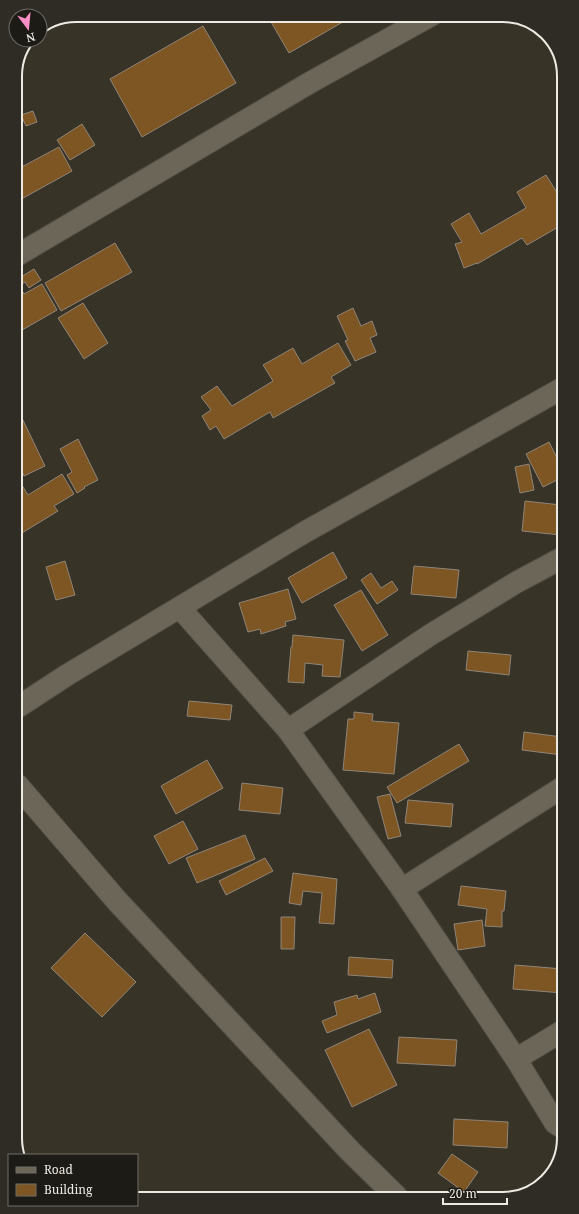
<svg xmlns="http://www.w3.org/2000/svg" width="579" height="1214" font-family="'Noto Serif',serif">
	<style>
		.building { fill: #7e5623; stroke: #8f8478 }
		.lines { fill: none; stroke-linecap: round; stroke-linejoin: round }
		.minor-casing { stroke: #545046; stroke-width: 23 }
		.secondary-casing { stroke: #545046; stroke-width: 24 }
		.minor { stroke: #6b6658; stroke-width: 21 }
		.secondary { stroke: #6b6658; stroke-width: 22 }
		.rim { fill: none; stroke: #edeae3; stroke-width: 2 }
	</style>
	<rect width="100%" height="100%" fill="#373326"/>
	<g class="building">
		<path d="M 267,15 L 355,15 L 289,53 Z"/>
		<path d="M 203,26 L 236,83 L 142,137 L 110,79 Z"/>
		<path d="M 33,111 L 37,122 L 26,126 L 21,115 Z"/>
		<path d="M 16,123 L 21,131 L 15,134 L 15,124 Z"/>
		<path d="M 82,124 L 95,145 L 70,160 L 57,140 Z"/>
		<path d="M 59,147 L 72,171 L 16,202 L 16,170 Z"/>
		<path d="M 546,175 L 556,191 L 560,189 L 560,226 L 527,245 L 522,238 L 477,264 L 477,263 L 464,268 L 455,244 L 462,242 L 451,224 L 469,213 L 481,234 L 526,208 L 517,192 Z"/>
		<path d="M 115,243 L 132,272 L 61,311 L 45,283 Z"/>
		<path d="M 34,269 L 41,280 L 29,288 L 25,282 L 16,288 L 16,280 Z"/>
		<path d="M 42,284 L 57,310 L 17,333 L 16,291 L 21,289 L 24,294 Z"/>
		<path d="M 83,303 L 108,343 L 84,359 L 58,318 Z"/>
		<path d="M 353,308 L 361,326 L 372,321 L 377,335 L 370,338 L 376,352 L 355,361 L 345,341 L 348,340 L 337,316 Z"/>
		<path d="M 338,343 L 351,365 L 331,377 L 335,383 L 273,418 L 270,412 L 224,439 L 216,426 L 210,430 L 202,416 L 211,410 L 201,397 L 217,386 L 232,406 L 273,381 L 263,365 L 293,348 L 302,364 Z"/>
		<path d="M 21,416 L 45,466 L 24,476 L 17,460 L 17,418 Z"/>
		<path d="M 78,439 L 98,480 L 84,487 L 85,488 L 77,493 L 67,475 L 72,472 L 60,449 Z"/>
		<path d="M 549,442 L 561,466 L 561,478 L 543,487 L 526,454 Z"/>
		<path d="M 529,464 L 534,490 L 520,493 L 515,467 Z"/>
		<path d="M 62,474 L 74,494 L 54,506 L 58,511 L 17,536 L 17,480 L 18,479 L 28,495 Z"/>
		<path d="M 525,501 L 561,505 L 561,535 L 522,531 Z"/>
		<path d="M 333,552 L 347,578 L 302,603 L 288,578 Z"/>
		<path d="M 65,561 L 75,595 L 56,600 L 46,567 Z"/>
		<path d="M 414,566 L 459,570 L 456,598 L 411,594 Z"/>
		<path d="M 371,573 L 381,588 L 392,581 L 398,590 L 377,604 L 361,580 Z"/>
		<path d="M 288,589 L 296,619 L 285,622 L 286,626 L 261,634 L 260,629 L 248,632 L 239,603 Z"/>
		<path d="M 361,590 L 388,635 L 362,651 L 334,605 Z"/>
		<path d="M 293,635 L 344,640 L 340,677 L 322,676 L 323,665 L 305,663 L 304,683 L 288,682 L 291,647 L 292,647 Z"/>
		<path d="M 468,651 L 511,655 L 509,675 L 466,670 Z"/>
		<path d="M 189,701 L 232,705 L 230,720 L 187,716 Z"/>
		<path d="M 354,712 L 373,714 L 372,721 L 399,723 L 394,774 L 343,770 L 348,719 L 354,719 Z"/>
		<path d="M 524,732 L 562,737 L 562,755 L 522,750 Z"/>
		<path d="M 459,744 L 469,761 L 397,803 L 387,787 Z"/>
		<path d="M 207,760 L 223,788 L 176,814 L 161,786 Z"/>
		<path d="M 242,783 L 283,788 L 280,814 L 239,810 Z"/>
		<path d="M 390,794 L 401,836 L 388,839 L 377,797 Z"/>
		<path d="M 408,800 L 453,804 L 451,827 L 405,823 Z"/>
		<path d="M 183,821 L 198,849 L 169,864 L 154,836 Z"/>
		<path d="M 245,835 L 255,859 L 197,883 L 186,858 Z"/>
		<path d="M 265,858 L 273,871 L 226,895 L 219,881 Z"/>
		<path d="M 293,873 L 337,879 L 334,924 L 319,923 L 322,893 L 303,891 L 301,905 L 289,903 Z"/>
		<path d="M 461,886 L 506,891 L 504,911 L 502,911 L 502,927 L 485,926 L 487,909 L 458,905 Z"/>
		<path d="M 281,917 L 295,917 L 294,949 L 281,949 Z"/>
		<path d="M 482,920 L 485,946 L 458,950 L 454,924 Z"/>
		<path d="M 85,933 L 136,982 L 102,1017 L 51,968 Z"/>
		<path d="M 349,957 L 393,960 L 392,978 L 348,975 Z"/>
		<path d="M 515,965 L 563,969 L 563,993 L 513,989 Z"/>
		<path d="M 375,993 L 381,1012 L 327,1033 L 322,1021 L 337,1015 L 334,1002 L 357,995 L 358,999 Z"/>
		<path d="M 369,1029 L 397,1085 L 352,1107 L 325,1050 Z"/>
		<path d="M 399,1037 L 457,1040 L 455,1066 L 397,1063 Z"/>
		<path d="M 454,1119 L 508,1122 L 507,1148 L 453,1145 Z"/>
		<path d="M 452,1154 L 478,1172 L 464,1192 L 438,1173 Z"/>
	</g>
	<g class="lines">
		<g class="minor-casing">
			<g id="minor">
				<path d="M 16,256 L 311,82 L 432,15"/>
				<path d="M 180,608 L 288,730 L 402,889 L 516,1059 L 555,1123 L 564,1129"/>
				<path d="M 18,707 L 67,675 L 305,532 L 561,389"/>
				<path d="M 288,730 L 430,635 L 517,582 L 562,558"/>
				<path d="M 402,889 L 563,787"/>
				<path d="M 516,1059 L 564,1030"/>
			</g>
		</g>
		<g class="secondary-casing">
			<path id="secondary" d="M 18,786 L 118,902 L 350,1151 L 396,1196"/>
		</g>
		<use href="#minor" class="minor"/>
		<use href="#secondary" class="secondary"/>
	</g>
	<path d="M0 0H579V1214H0ZM76 22H503A54 54 0 0 1 557 76V1138A54 54 0 0 1 503 1192H76A54 54 0 0 1 22 1138V76A54 54 0 0 1 76 22Z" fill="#2e2c25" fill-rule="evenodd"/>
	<path class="rim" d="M76 22H503A54 54 0 0 1 557 76V1138A54 54 0 0 1 503 1192H76A54 54 0 0 1 22 1138V76A54 54 0 0 1 76 22Z"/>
	<rect x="8" y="1154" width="130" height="52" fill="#1d1b15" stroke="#706e67"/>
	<rect x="16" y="1167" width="20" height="6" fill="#6b6658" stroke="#706e67"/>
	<text x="44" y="1174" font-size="12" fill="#edeae3">Road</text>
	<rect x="16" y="1184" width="20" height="12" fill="#7e5623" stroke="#706e67"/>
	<text x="44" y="1194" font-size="12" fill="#edeae3">Building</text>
	<g transform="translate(28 28) rotate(164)"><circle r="19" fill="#1d1b15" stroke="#706e67"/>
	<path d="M0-3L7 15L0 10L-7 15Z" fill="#fa8fc8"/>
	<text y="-6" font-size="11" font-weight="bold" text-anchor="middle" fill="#edeae3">N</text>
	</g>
	<path d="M443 1198v6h64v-6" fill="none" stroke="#edeae3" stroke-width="2"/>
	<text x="449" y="1198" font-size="12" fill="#edeae3" stroke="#1d1b15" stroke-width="3" paint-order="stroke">20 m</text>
</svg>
